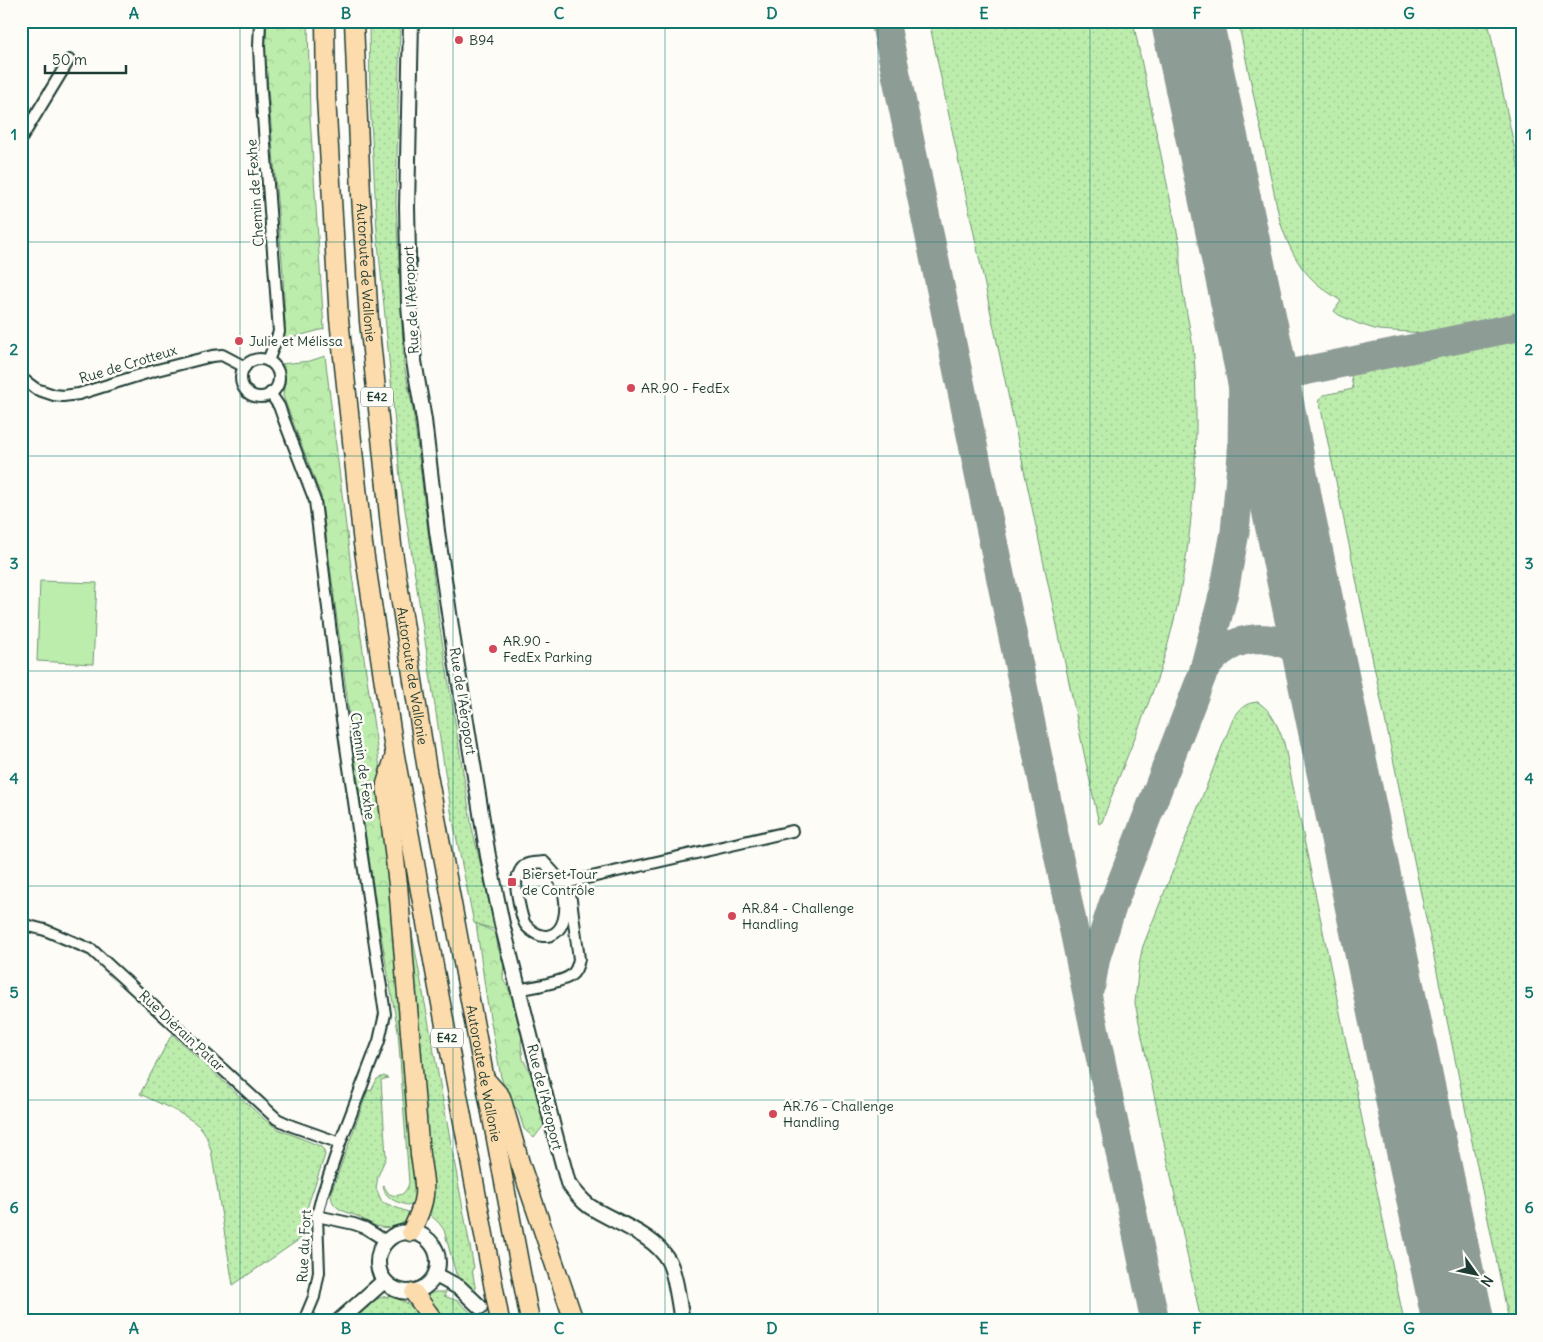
<svg xmlns="http://www.w3.org/2000/svg" width="1543" height="1342" font-family="Delius,sans-serif">
	<style>
		.grass { fill: url(#grass-dots); stroke: #6e9570 }
		.forest { fill: url(#forest-crowns); stroke: #6e9570 }
		.pitch { fill: #bdedad; stroke: #6e9570 }
		.lines { fill: none; stroke-linecap: round; stroke-linejoin: round }
		.taxiway { stroke: #8e9c96; stroke-width: 29 }
		.runway { stroke: #8e9c96; stroke-width: 72 }
		.secondary-tunnel { stroke: #d1d6d0; stroke-width: 14; stroke-dasharray: 14 7; stroke-linecap: butt }
		.street-casing { stroke: #1f3d34; stroke-width: 14 }
		.secondary-casing { stroke: #1f3d34; stroke-width: 18 }
		.highway-casing { stroke: #1f3d34; stroke-width: 21 }
		.street { stroke: #fdfcf7; stroke-width: 10 }
		.secondary { stroke: #fdfcf7; stroke-width: 14 }
		.highway { stroke: #fcdcac; stroke-width: 18 }
		.grid { fill: none; stroke: #0f766e; stroke-width: 1; stroke-opacity: 0.55 }
		.poi-dot { fill: #d1495b; stroke: #fdfcf7; stroke-width: 2 }
		.labels { text-anchor: middle; stroke-width: 5; stroke-linejoin: round; paint-order: stroke }
		.shield { fill: #fdfcf7; stroke: #62766e; stroke-width: 1 }
		.shield-label { font-size: 12px; font-weight: bold; fill: #1f3d34 }
		.poi-label { font-size: 14px; fill: #1f3d34; stroke: #fdfcf7; text-anchor: start }
		.street-label { font-size: 14px; fill: #1f3d34; stroke: #fdfcf7 }
		.neatline { fill: none; stroke: #0f766e; stroke-width: 2 }
		.grid-label { font-size: 16px; text-anchor: middle; font-weight: bold; fill: #0f766e }
	</style>
	<defs>
		<pattern id="grass-dots" width="8" height="8" patternUnits="userSpaceOnUse" patternTransform="scale(1.25)"><rect width="8" height="8" fill="#bdedad"/><path d="M2 2h.1M6 6h.1" fill="none" stroke="#a2cc95" stroke-width="1.8" stroke-linecap="round"/></pattern>
		<pattern id="forest-crowns" width="20" height="18" patternUnits="userSpaceOnUse" patternTransform="scale(1.25)"><rect width="20" height="18" fill="#bdedad"/><path d="M2 6a3 3 0 1 1 6 0M12 15a3 3 0 1 1 6 0" fill="none" stroke="#a2cc95"/></pattern>
	</defs>
	<rect width="100%" height="100%" fill="#fdfcf7"/>
	<filter id="ink" filterUnits="userSpaceOnUse"><feTurbulence type="fractalNoise" baseFrequency=".02" numOctaves="2"/><feDisplacementMap in="SourceGraphic" scale="10" xChannelSelector="R" yChannelSelector="G"/><feConvolveMatrix kernelMatrix="1 2 1 2 8 2 1 2 1" color-interpolation-filters="sRGB"/></filter>
	<g filter="url(#ink)">
		<g class="grass">
			<path d="M 369,21 L 400,21 L 396,204 L 404,365 L 413,410 L 440,628 L 472,828 L 496,930 L 474,923 L 451,811 L 400,477 L 377,231 L 370,101 Z"/>
			<path d="M 929,21 L 1133,21 L 1180,246 C 1178,280 1188,314 1193,347 C 1196,374 1196,400 1196,427 C 1195,515 1184,604 1154,688 C 1138,733 1118,776 1102,822 L 1099,824 Z"/>
			<path d="M 1238,21 L 1488,21 L 1522,184 L 1522,312 L 1425,333 L 1378,330 L 1359,324 L 1339,315 L 1334,311 L 1341,301 C 1332,295 1323,289 1315,282 C 1297,266 1287,243 1280,221 Z"/>
			<path d="M 1522,339 L 1522,1321 L 1509,1321 L 1319,399 L 1324,395 L 1353,389 L 1351,375 Z"/>
			<path d="M 1258,702 C 1273,712 1278,727 1284,743 L 1404,1321 L 1201,1321 L 1135,1003 C 1137,984 1138,965 1143,946 L 1233,719 C 1241,708 1244,703 1258,702 Z"/>
			<path d="M 406,901 L 474,1268 L 472,1269 L 476,1292 L 456,1274 L 444,1230 L 439,1223 L 429,1214 L 430,1206 Z"/>
			<path d="M 398,1031 L 405,1031 L 412,1117 L 415,1207 C 400,1203 385,1201 383,1185 L 389,1194 C 399,1198 406,1194 409,1183 Z"/>
			<path d="M 172,1034 L 264,1119 L 278,1129 L 320,1146 L 324,1150 L 325,1155 L 308,1205 L 306,1235 L 233,1285 L 211,1150 C 208,1142 206,1132 199,1126 C 184,1113 158,1103 140,1094 Z"/>
			<path d="M 384,1076 L 388,1078 L 381,1080 L 386,1157 L 378,1176 L 376,1188 L 382,1202 L 413,1214 C 403,1228 387,1231 371,1224 C 366,1222 362,1218 357,1216 C 344,1211 331,1209 331,1193 L 368,1090 L 371,1091 L 377,1079 Z"/>
			<path d="M 435,1292 L 446,1292 L 444,1296 L 458,1301 L 480,1321 L 440,1321 L 423,1297 Z"/>
			<path d="M 388,1296 C 407,1301 412,1305 424,1321 L 349,1321 C 361,1310 371,1298 388,1296 Z"/>
		</g>
		<g class="forest">
			<path d="M 267,21 L 308,21 L 310,117 L 324,329 L 283,340 L 285,325 L 283,273 L 265,52 Z"/>
			<path d="M 325,356 L 352,575 L 383,789 L 405,1031 L 398,1031 L 378,918 L 361,805 L 321,496 L 283,396 L 285,380 L 281,364 L 310,361 Z"/>
			<path d="M 476,923 L 496,933 L 498,948 L 504,964 L 503,979 L 524,1017 L 521,1044 L 523,1059 L 537,1087 L 547,1121 L 534,1138 L 524,1129 L 518,1110 L 509,1101 L 501,1077 L 487,1001 Z"/>
		</g>
		<path class="pitch" d="M 40,581 L 97,583 L 93,664 L 37,661 Z"/>
		<g class="lines">
			<g class="taxiway">
				<path d="M 885,21 L 1155,1321"/>
				<path d="M 1244,421 C 1252,395 1269,381 1294,373 L 1522,326"/>
				<path d="M 1204,671 C 1228,631 1282,627 1312,665 C 1321,676 1324,691 1328,704"/>
				<path d="M 1091,985 L 1096,957 L 1113,904 L 1203,673 L 1224,592 L 1235,532 L 1242,454 L 1243,358 L 1231,248 L 1209,123"/>
			</g>
			<path class="runway" d="M 1187,21 L 1265,388 L 1288,510 L 1458,1321"/>
			<path class="secondary-tunnel" d="M 480,1307 L 495,1321"/>
			<g class="street-casing">
				<g id="street">
					<path d="M 260,21 L 259,46 L 261,90 L 279,332 L 268,361"/>
					<path d="M 21,139 L 69,60"/>
					<circle cx="260" cy="378" r="19"/>
					<path d="M 21,378 L 36,389 L 54,395 L 63,396 L 79,394 L 153,371 L 212,356 L 222,355 L 245,367"/>
					<path d="M 270,393 L 279,406 L 284,420 L 315,501 L 339,699 L 385,1014 L 379,1041 L 340,1143 L 322,1196 L 317,1216 L 319,1272 L 314,1297 L 304,1321"/>
					<path d="M 544,862 C 549,868 555,873 559,880 C 568,894 570,933 547,936 C 539,937 529,930 525,924 C 521,917 516,890 516,882 C 517,879 519,871 522,868 C 527,862 536,863 544,862 Z"/>
					<path d="M 21,924 L 45,930 L 92,950 L 277,1119 L 292,1126 L 340,1143"/>
					<path d="M 519,990 C 531,987 560,983 570,976 C 576,972 578,965 579,959 L 571,900 L 561,884 L 792,831"/>
					<path d="M 317,1216 L 354,1224 L 365,1228 L 386,1241"/>
				</g>
			</g>
			<g class="secondary-casing">
				<g id="secondary">
					<path d="M 411,21 L 407,207 L 409,305 L 414,361 L 424,420 L 437,531 L 455,654 L 488,856 L 502,924 L 554,1131 L 568,1183 C 574,1191 581,1200 589,1206 C 613,1222 654,1234 668,1260 C 676,1274 679,1305 682,1321"/>
					<circle cx="408" cy="1262" r="30"/>
					<path d="M 436,1275 L 460,1288 L 480,1307"/>
					<path d="M 339,1321 L 384,1281"/>
				</g>
			</g>
			<g class="highway-casing">
				<g id="highway">
					<path d="M 325,21 L 326,97 L 339,319 L 363,544 L 395,756 L 500,1321"/>
					<path id="s1" d="M 354,21 L 361,195 L 369,321 L 392,545 L 427,770 L 530,1321"/>
					<path d="M 394,758 L 386,784 L 398,885 L 420,1155 C 426,1191 428,1198 411,1232"/>
					<path d="M 485,1079 L 501,1097 L 520,1163 L 574,1321"/>
					<path d="M 414,1293 L 434,1321"/>
				</g>
			</g>
			<use href="#street" class="street"/>
			<use href="#secondary" class="secondary"/>
			<use href="#highway" class="highway"/>
		</g>
	</g>
	<path class="grid" d="M 240,21 L 240,1321M 453,21 L 453,1321M 665,21 L 665,1321M 878,21 L 878,1321M 1090,21 L 1090,1321M 1303,21 L 1303,1321M 21,242 L 1522,242M 21,456 L 1522,456M 21,671 L 1522,671M 21,886 L 1522,886M 21,1100 L 1522,1100"/>
	<g class="poi-dot">
		<circle cx="459" cy="40" r="5"/>
		<circle cx="239" cy="341" r="5"/>
		<circle cx="631" cy="388" r="5"/>
		<circle cx="493" cy="649" r="5"/>
		<rect x="507" y="877" width="10" height="10" rx="2.5"/>
		<circle cx="732" cy="916" r="5"/>
		<circle cx="773" cy="1114" r="5"/>
	</g>
	<g class="labels">
		<g class="shield">
			<rect x="361" y="387.5" width="32" height="19" rx="4"/>
			<rect x="431" y="1028.5" width="32" height="19" rx="4"/>
		</g>
		<g class="shield-label">
			<text x="377" y="401">E42</text>
			<text x="447" y="1042">E42</text>
		</g>
		<g class="poi-label">
			<text x="469" y="45">B94</text>
			<text x="249" y="346">Julie et Mélissa</text>
			<text x="641" y="393">AR.90 - FedEx</text>
			<text x="503" y="646">AR.90 -<tspan x="503" dy="16">FedEx Parking</tspan></text>
			<text x="522" y="879">Bierset Tour<tspan x="522" dy="16">de Contrôle</tspan></text>
			<text x="742" y="913">AR.84 - Challenge<tspan x="742" dy="16">Handling</tspan></text>
			<text x="783" y="1111">AR.76 - Challenge<tspan x="783" dy="16">Handling</tspan></text>
		</g>
		<g class="street-label">
			<text transform="translate(255 193) rotate(-94)" y="5">Chemin de Fexhe</text>
			<text dy="5" stroke="none"><textPath href="#s1" startOffset="252">Autoroute de Wallonie</textPath></text>
			<text transform="translate(411 300) rotate(-93)" y="5">Rue de l'Aéroport</text>
			<text transform="translate(128 364) rotate(-17)" y="5">Rue de Crotteux</text>
			<text dy="5" stroke="none"><textPath href="#s1" startOffset="658">Autoroute de Wallonie</textPath></text>
			<text transform="translate(463 701) rotate(81)" y="5">Rue de l'Aéroport</text>
			<text transform="translate(363 766) rotate(82)" y="5">Chemin de Fexhe</text>
			<text transform="translate(182 1031) rotate(43)" y="5">Rue Diérain Patar</text>
			<text dy="5" stroke="none"><textPath href="#s1" startOffset="1062">Autoroute de Wallonie</textPath></text>
			<text transform="translate(545 1097) rotate(76)" y="5">Rue de l'Aéroport</text>
			<text transform="translate(304 1246) rotate(-87)" y="5">Rue du Fort</text>
		</g>
	</g>
	<rect width="1543" height="1342" fill="none" stroke="#fdfcf7" stroke-width="55"/>
	<g transform="translate(1476 1274) rotate(123)" stroke="#fdfcf7" stroke-width="4" paint-order="stroke">
	<path d="M0-4L9 19L0 12L-9 19Z" fill="#1f3d34"/>
	<text y="-8" font-size="14" font-weight="bold" text-anchor="middle" fill="#1f3d34">N</text>
	</g>
	<path d="M45 65v8h81v-8" fill="none" stroke="#1f3d34" stroke-width="2.5"/>
	<text x="52" y="65" font-size="15" fill="#1f3d34" stroke="#fdfcf7" stroke-width="4" paint-order="stroke">50 m</text>
	<rect x="28" y="28" width="1488" height="1286" class="neatline"/>
	<g class="grid-label">
		<text x="134" y="19">A</text>
		<text x="346" y="19">B</text>
		<text x="559" y="19">C</text>
		<text x="772" y="19">D</text>
		<text x="984" y="19">E</text>
		<text x="1197" y="19">F</text>
		<text x="1409" y="19">G</text>
		<text x="14" y="140">1</text>
		<text x="1529" y="140">1</text>
		<text x="14" y="355">2</text>
		<text x="1529" y="355">2</text>
		<text x="14" y="569">3</text>
		<text x="1529" y="569">3</text>
		<text x="14" y="784">4</text>
		<text x="1529" y="784">4</text>
		<text x="14" y="998">5</text>
		<text x="1529" y="998">5</text>
		<text x="14" y="1213">6</text>
		<text x="1529" y="1213">6</text>
		<text x="134" y="1334">A</text>
		<text x="346" y="1334">B</text>
		<text x="559" y="1334">C</text>
		<text x="772" y="1334">D</text>
		<text x="984" y="1334">E</text>
		<text x="1197" y="1334">F</text>
		<text x="1409" y="1334">G</text>
	</g>
</svg>
